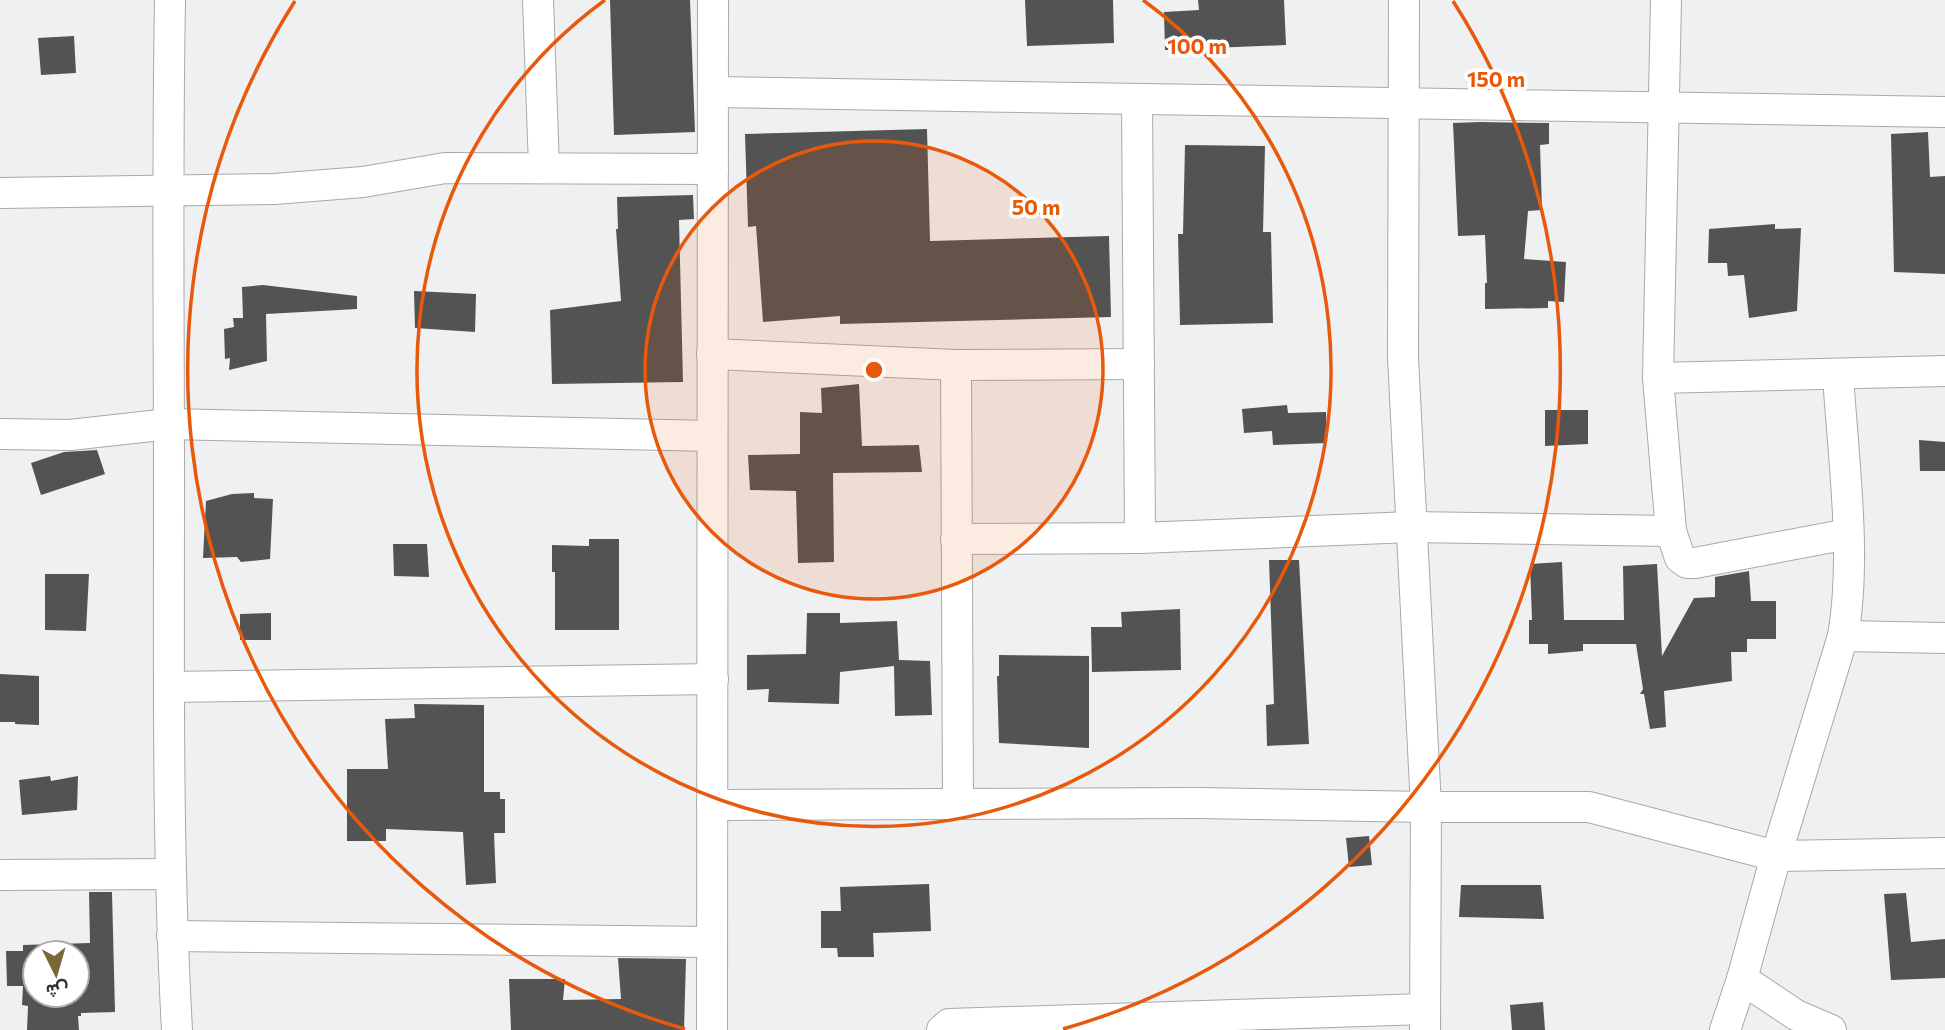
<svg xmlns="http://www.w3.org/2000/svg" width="1945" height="1030" font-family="Commissioner,Vazirmatn,sans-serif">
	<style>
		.building { fill: #545353; fill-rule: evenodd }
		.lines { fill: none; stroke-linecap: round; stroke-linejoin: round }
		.street-casing { stroke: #a8a9a9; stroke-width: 32 }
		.street { stroke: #fff; stroke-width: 30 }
		.ring { fill: none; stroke: #e8590c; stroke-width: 3.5 }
		.centre { fill: #e8590c; stroke: #fff; stroke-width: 3.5 }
		.ring-label { font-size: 21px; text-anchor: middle; font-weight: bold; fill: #e8590c; stroke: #fff; stroke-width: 7; stroke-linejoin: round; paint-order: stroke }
	</style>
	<rect width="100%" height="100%" fill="#eff0f1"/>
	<g class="building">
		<path d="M 610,0 L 690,0 L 695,132 L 614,135 Z"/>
		<path d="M 1025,0 L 1113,0 L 1114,43 L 1027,46 Z"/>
		<path d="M 1198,0 L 1284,0 L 1286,45 L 1165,50 L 1164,12 L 1199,10 Z"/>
		<path d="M 74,36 L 76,73 L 41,75 L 38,38 Z"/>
		<path d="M 1480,122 L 1549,123 L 1549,144 L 1540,145 L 1542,210 L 1528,211 L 1524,259 L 1566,262 L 1564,302 L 1548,301 L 1548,308 L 1485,309 L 1485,283 L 1487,283 L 1485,235 L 1458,236 L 1453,123 Z"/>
		<path d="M 927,129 L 930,241 L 1109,236 L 1111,317 L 840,324 L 840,316 L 763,322 L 756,226 L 748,227 L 745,134 Z"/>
		<path d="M 1928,132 L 1930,177 L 1945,176 L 1945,274 L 1894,272 L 1891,134 Z"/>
		<path d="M 1185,145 L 1265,146 L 1263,232 L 1271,232 L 1273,323 L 1180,325 L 1178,234 L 1183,234 Z"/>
		<path d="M 693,195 L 694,219 L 679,220 L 683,382 L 552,384 L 550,310 L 621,301 L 616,229 L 618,229 L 617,197 Z"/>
		<path d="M 1775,224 L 1775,229 L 1801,228 L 1797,311 L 1749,318 L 1744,275 L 1728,276 L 1727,263 L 1708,263 L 1709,229 Z"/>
		<path d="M 263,285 L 357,296 L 357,309 L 266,314 L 267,361 L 229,370 L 230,358 L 225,359 L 224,329 L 234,327 L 233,318 L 243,318 L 242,287 Z"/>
		<path d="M 414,291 L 476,294 L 475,332 L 415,328 Z"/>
		<path d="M 859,384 L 862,446 L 919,445 L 922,472 L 833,473 L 834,562 L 798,563 L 796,491 L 750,490 L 748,455 L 800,454 L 800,412 L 822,413 L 821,388 Z"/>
		<path d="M 1287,405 L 1288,413 L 1326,412 L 1327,443 L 1273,445 L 1272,431 L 1244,433 L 1242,409 Z"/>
		<path d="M 1545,410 L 1588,410 L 1588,444 L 1545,446 Z"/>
		<path d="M 1919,440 L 1945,442 L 1945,471 L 1920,471 Z"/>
		<path d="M 97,450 L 105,474 L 41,495 L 31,463 L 64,452 Z"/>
		<path d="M 254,493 L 254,498 L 273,499 L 270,559 L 241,562 L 237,557 L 203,558 L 206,501 L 232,494 Z"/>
		<path d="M 589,539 L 619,539 L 619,630 L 555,630 L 555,572 L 552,572 L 552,545 L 589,546 Z"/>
		<path d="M 393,544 L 427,544 L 429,577 L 394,576 Z"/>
		<path d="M 1269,560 L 1299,560 L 1309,744 L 1267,746 L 1266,705 L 1274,704 Z"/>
		<path d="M 1562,562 L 1564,620 L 1624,620 L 1623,566 L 1657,564 L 1662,656 L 1694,598 L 1715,597 L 1715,577 L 1749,571 L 1751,601 L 1776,601 L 1776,639 L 1747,639 L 1747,652 L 1731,652 L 1732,681 L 1664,691 L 1666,727 L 1650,729 L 1644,694 L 1640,694 L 1643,689 L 1636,644 L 1583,644 L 1583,651 L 1548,654 L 1548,644 L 1529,644 L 1529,620 L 1532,620 L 1530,564 Z"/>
		<path d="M 45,574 L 89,574 L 86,631 L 45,630 Z"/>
		<path d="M 1180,609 L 1181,670 L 1092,672 L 1091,627 L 1122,627 L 1121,612 Z"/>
		<path d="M 271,613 L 271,640 L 240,640 L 240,614 Z"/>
		<path d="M 807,613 L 840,613 L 840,623 L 897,621 L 899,660 L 930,661 L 932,715 L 895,716 L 894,666 L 840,672 L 839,704 L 768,702 L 769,689 L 747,690 L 747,655 L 806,654 Z"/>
		<path d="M 999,655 L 1089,656 L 1089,748 L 999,743 L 997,676 L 999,676 Z"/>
		<path d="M 0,674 L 39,676 L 39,725 L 15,724 L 15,722 L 0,722 Z"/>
		<path d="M 414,704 L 484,705 L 484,792 L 500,792 L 500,799 L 505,799 L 505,833 L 494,833 L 496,883 L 466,885 L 463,832 L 386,829 L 386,841 L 347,841 L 347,769 L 388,769 L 385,719 L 415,718 Z"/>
		<path d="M 50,776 L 51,781 L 78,776 L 77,810 L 22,815 L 19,780 Z"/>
		<path d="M 1369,836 L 1372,865 L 1349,867 L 1346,838 Z"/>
		<path d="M 929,884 L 931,931 L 873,933 L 874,957 L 838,957 L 837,948 L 821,948 L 821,911 L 841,911 L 840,887 Z"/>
		<path d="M 1461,885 L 1541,885 L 1544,919 L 1459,917 Z"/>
		<path d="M 89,892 L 112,892 L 115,1012 L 81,1013 L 81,1016 L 78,1016 L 79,1030 L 27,1030 L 28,1006 L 22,1005 L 23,986 L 7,986 L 6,951 L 23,951 L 23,945 L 90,943 ZM 35,953 L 77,953 L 77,995 L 35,995 Z"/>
		<path d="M 1906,893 L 1911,942 L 1945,939 L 1945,978 L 1891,980 L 1884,894 Z"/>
		<path d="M 618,958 L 686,959 L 684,1030 L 511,1030 L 509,979 L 565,979 L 563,1000 L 621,999 Z"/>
		<path d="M 1543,1002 L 1545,1030 L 1512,1030 L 1510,1005 Z"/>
	</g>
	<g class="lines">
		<g class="street-casing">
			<g id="street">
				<path d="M 170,0 C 167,162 169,324 169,486 C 169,667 167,849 177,1030"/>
				<path d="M 538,0 L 544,167"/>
				<path d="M 1404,0 L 1403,358 L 1426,807 L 1425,1030"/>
				<path d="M 1666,0 L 1658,378 L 1671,531 L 1680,558 L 1687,563 L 1695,563 L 1848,534"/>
				<path d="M 713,92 L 1945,112"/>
				<path d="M 1137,100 L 1140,538"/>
				<path d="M 0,193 L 274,189 L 363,182 L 445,168 L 713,169"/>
				<path d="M 712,354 L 956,365 L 1139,364"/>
				<path d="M 956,365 L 958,802"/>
				<path d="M 1658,378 L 1945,371"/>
				<path d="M 0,434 L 70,435 L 169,424 L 712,436"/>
				<path d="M 956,539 L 1140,538 L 1411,527 L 1671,531"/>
				<path d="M 1843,636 L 1945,638"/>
				<path d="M 169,687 L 713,679"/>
				<path d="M 712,805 L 1197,803 L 1426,807 L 1589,807 L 1776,856 L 1945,853"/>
				<path d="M 0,875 L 171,874"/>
				<path d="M 172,936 L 712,942"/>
				<path d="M 1742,979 L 1796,1015 L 1831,1030"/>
				<path d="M 712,1030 L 713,0"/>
				<path d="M 942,1030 L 949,1024 L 1425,1009"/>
				<path d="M 1725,1030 L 1742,979 L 1776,856 L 1843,636 C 1857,557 1843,456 1838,375"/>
			</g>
		</g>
		<use href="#street" class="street"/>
	</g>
	<circle cx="874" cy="370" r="229" fill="#e8590c" fill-opacity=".12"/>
	<g class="ring">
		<circle cx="874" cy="370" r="229"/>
		<path d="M1143 0A457 457 0 1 1 605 0"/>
		<path d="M685 1029A686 686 0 0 1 295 1M1453 1A686 686 0 0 1 1063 1029"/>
	</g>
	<circle cx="874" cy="370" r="10" class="centre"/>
	<g class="ring-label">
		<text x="1197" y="54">100 m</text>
		<text x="1496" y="87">150 m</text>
		<text x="1036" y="215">50 m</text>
	</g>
	<g transform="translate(56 974) rotate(175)"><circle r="33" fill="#ffffff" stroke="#adadad" stroke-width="2"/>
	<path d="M0-5L12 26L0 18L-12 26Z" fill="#7b6736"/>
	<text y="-10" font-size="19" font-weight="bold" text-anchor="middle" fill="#313132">ش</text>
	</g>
</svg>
